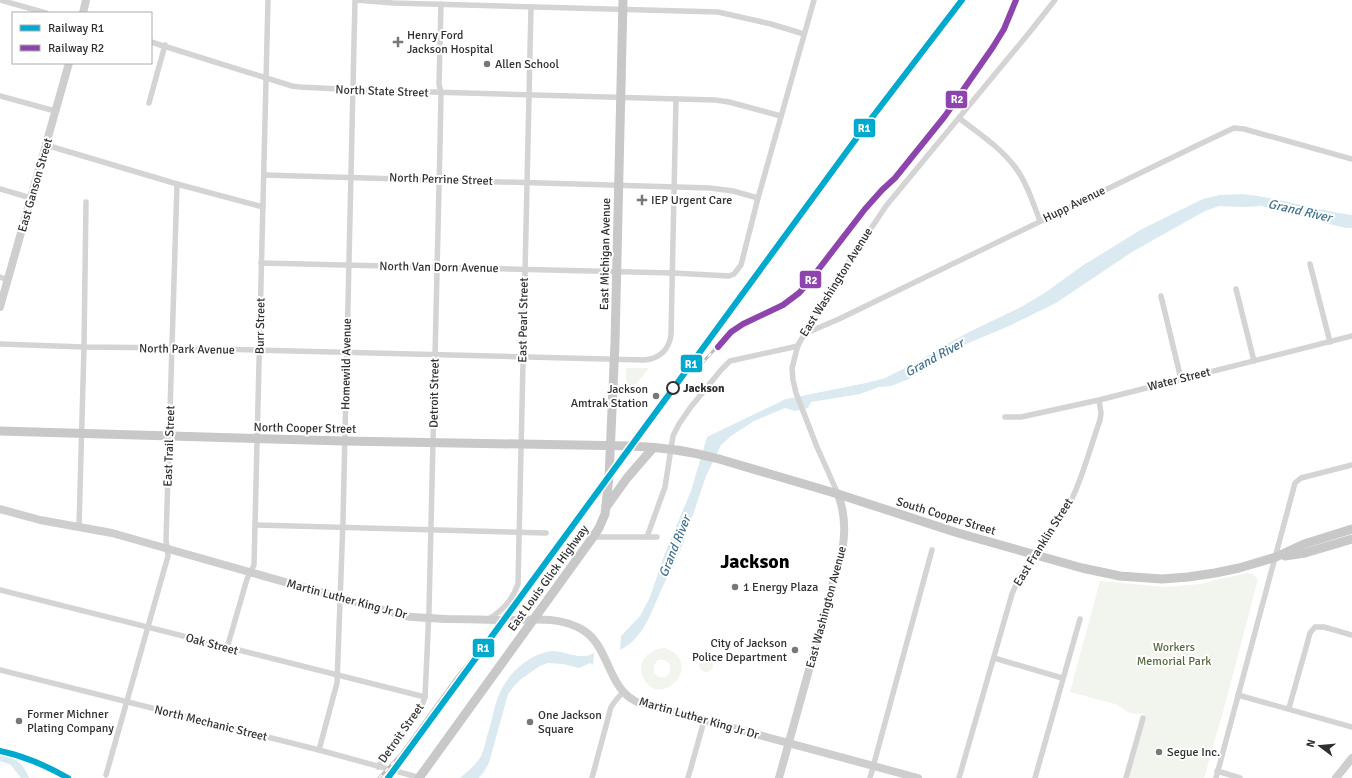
<svg xmlns="http://www.w3.org/2000/svg" width="1352" height="778" font-family="Signika,sans-serif">
	<style>
		.green { fill: #f1f5ed; fill-rule: evenodd }
		.water { fill: #dbe9f1 }
		.lines { fill: none; stroke-linecap: round; stroke-linejoin: round }
		.street { stroke: #d4d4d4; stroke-width: 5.5 }
		.secondary { stroke: #cecece; stroke-width: 8 }
		.primary { stroke: #c8c8c8; stroke-width: 9 }
		.rail-casing { stroke: #bcbcbc; stroke-width: 3 }
		.rail { stroke: #fff; stroke-width: 1.5; stroke-dasharray: 4.5; stroke-linecap: butt }
		.rail-1-casing { stroke: #fff; stroke-width: 9 }
		.rail-2-casing { stroke: #fff; stroke-width: 9 }
		.rail-1 { stroke: #00a9ce; stroke-width: 6 }
		.rail-2 { stroke: #8e44ad; stroke-width: 6 }
		.poi-dot { fill: #787878; stroke: #fff; stroke-width: 1.5 }
		.stop-dot { fill: #fff; stroke: #303030; stroke-width: 2 }
		.labels { text-anchor: middle; stroke-width: 4; stroke-linejoin: round; paint-order: stroke }
		.poi-label { font-size: 12px; fill: #303030; stroke: #fff; text-anchor: start }
		.street-label { font-size: 12px; fill: #303030; stroke: #fff }
		.stop-label { font-size: 12px; font-weight: bold; fill: #303030; stroke: #fff; text-anchor: start }
		.park-label { font-size: 12px; fill: #546a3e; stroke: #fff }
		.water-label { font-size: 13px; font-style: italic; fill: #407390; stroke: #fff }
		.town-label { font-size: 20px; font-weight: bold; fill: #000; stroke: #fff }
		.line-badge { stroke: #fff; stroke-width: 1.5 }
		.badge-label { font-size: 11px; text-anchor: middle; font-weight: bold; fill: #fff }
	</style>
	<rect width="100%" height="100%" fill="#fff"/>
	<g class="green">
		<path d="M 626,368 L 649,368 L 628,394 L 626,393 Z"/>
		<path d="M 1247,573 L 1253,574 L 1257,579 L 1258,579 L 1226,701 L 1204,778 L 1128,778 L 1145,714 L 1130,713 L 1115,704 L 1070,692 L 1100,581 L 1166,587 L 1200,584 Z"/>
		<path d="M 664,648 C 708,662 659,713 643,677 C 636,662 649,649 664,648 ZM 658,660 C 670,658 675,669 666,677 L 658,677 L 654,673 L 654,665 Z"/>
		<circle cx="706" cy="665" r="7"/>
	</g>
	<g class="water">
		<path d="M 1243,194 C 1280,198 1315,210 1352,215 L 1352,228 L 1345,228 L 1261,206 L 1245,207 L 1219,206 L 1205,211 L 1132,252 L 1056,303 L 1009,326 L 959,347 L 949,353 L 927,369 L 909,379 L 891,386 L 879,387 L 860,394 L 811,402 L 808,408 L 795,411 L 785,408 L 754,421 L 731,436 L 721,445 L 706,476 L 693,515 L 685,530 L 684,537 L 685,539 C 679,555 671,569 664,584 C 652,608 646,637 620,650 L 621,636 L 640,616 L 650,597 L 665,553 L 691,491 L 707,437 L 786,399 L 866,383 L 885,378 L 921,360 L 940,348 L 967,333 L 1023,306 L 1046,292 L 1082,266 L 1142,229 L 1203,199 L 1220,195 Z"/>
		<path d="M 551,651 C 566,651 580,661 594,653 L 593,665 L 590,663 L 579,668 L 563,664 L 548,663 L 540,666 L 521,679 L 514,686 L 508,694 L 489,763 L 483,773 L 478,778 L 460,778 C 468,771 476,765 481,756 C 485,748 486,738 489,730 C 492,719 494,708 498,697 C 506,675 527,655 551,651 Z"/>
		<path d="M 0,753 C 17,758 22,762 29,778 L 21,778 L 11,765 L 0,761 Z"/>
	</g>
	<g class="lines">
		<g class="street">
			<path d="M 0,0 L 46,13"/>
			<path d="M 356,0 L 393,3 L 718,12 L 771,24 L 804,34"/>
			<path d="M 151,42 L 292,86 L 300,87 L 360,90 L 715,100 L 729,102 L 781,116"/>
			<path d="M 0,96 L 55,111"/>
			<path d="M 149,103 L 165,45"/>
			<path d="M 959,118 C 978,133 1000,147 1015,167 C 1027,183 1033,203 1040,221"/>
			<path d="M 46,145 L 177,184 L 263,207"/>
			<path d="M 264,175 L 710,188 L 733,191 L 758,198"/>
			<path d="M 0,189 L 31,198"/>
			<path d="M 261,263 L 673,273 L 729,276 L 734,274 L 741,265 L 758,198 L 814,0"/>
			<path d="M 1310,264 L 1330,342"/>
			<path d="M 0,277 L 8,280"/>
			<path d="M 1236,289 L 1254,361"/>
			<path d="M 1161,296 L 1181,379"/>
			<path d="M 804,334 L 839,319 L 1198,145 L 1234,128 L 1244,129 L 1352,159"/>
			<path d="M 0,344 L 84,347 L 180,348 L 644,360 C 659,359 669,350 671,335 L 676,99"/>
			<path d="M 1005,417 L 1021,417 L 1099,400 L 1352,336"/>
			<path d="M 838,494 L 817,447 L 796,393 L 793,380 L 792,368 L 798,345 L 832,287 L 886,206 L 1029,33 L 1055,0"/>
			<path d="M 256,525 L 546,533"/>
			<path d="M 79,527 L 84,347 L 86,202"/>
			<path d="M 593,537 L 657,537"/>
			<path d="M 647,537 L 665,487 L 673,436 L 679,424 L 690,408 L 721,370 L 730,361 L 798,346"/>
			<path d="M 0,590 L 425,697"/>
			<path d="M 487,620 C 502,611 512,601 518,584 L 531,7"/>
			<path d="M 227,648 L 247,579 L 254,565 L 268,0"/>
			<path d="M 994,658 L 1062,678"/>
			<path d="M 0,670 L 319,750 L 421,778"/>
			<path d="M 1238,695 L 1352,727"/>
			<path d="M 1289,708 L 1307,644 L 1310,633 L 1315,627 L 1324,627 L 1352,635"/>
			<path d="M 319,750 L 337,683 L 343,521 L 355,0"/>
			<path d="M 378,767 L 421,708 L 425,697 L 429,610 L 440,145 L 441,93 L 439,84 L 441,4"/>
			<path d="M 1217,771 L 1240,778"/>
			<path d="M 106,775 L 168,556 L 166,540 L 177,184"/>
			<path d="M 592,778 L 611,707 L 616,700 L 623,692"/>
			<path d="M 688,778 L 704,721"/>
			<path d="M 870,778 L 932,550"/>
			<path d="M 959,778 L 1012,594 C 1024,563 1048,540 1065,512 C 1081,484 1089,451 1100,420 L 1101,413 L 1099,400"/>
			<path d="M 1035,778 L 1080,619"/>
			<path d="M 1126,778 L 1143,718"/>
			<path d="M 1216,778 L 1295,483 L 1301,478 L 1352,465"/>
		</g>
		<g class="secondary">
			<path d="M 83,13 L 86,0"/>
			<path d="M 0,307 L 69,63"/>
			<path d="M 0,509 L 40,520 L 112,533 L 405,616 C 419,618 433,618 447,619 C 468,619 488,620 509,620 C 534,620 560,616 583,630 C 610,647 607,688 637,702 L 918,778"/>
			<path d="M 779,778 L 842,551 C 846,531 845,513 838,494"/>
			<path d="M 1336,778 L 1352,758"/>
		</g>
		<g class="primary">
			<path d="M 0,431 L 344,441 L 632,446 C 661,447 690,451 719,459 L 838,494 L 958,533 L 1082,568 L 1120,576 L 1162,579 L 1188,577 L 1215,573 L 1239,568 L 1276,557 L 1304,544 L 1352,529"/>
			<path d="M 607,506 L 627,478 L 653,448"/>
			<path d="M 1285,556 L 1305,553 L 1352,539"/>
			<path d="M 419,778 L 593,537 L 599,528 L 605,514 L 609,477 L 615,343 L 623,0"/>
		</g>
		<g class="rail-casing">
			<g id="rail">
				<path d="M 702,363 L 731,332 L 743,324 L 783,305 L 799,293 L 808,283 L 865,209 L 882,190 L 895,178 L 945,116 L 993,47 L 1004,29 L 1016,0"/>
				<path d="M 0,751 C 24,756 47,766 68,778"/>
				<path d="M 379,778 L 402,753 L 457,677 L 514,607"/>
			</g>
		</g>
		<use href="#rail" class="rail"/>
		<g class="rail-1-casing">
			<g id="rail-1">
				<path d="M 0,751 C 24,756 47,766 68,778"/>
				<path d="M 388,778 L 864,128 L 962,0"/>
			</g>
		</g>
		<g class="rail-2-casing">
			<path id="rail-2" d="M 718,347 L 731,332 L 743,324 L 783,305 L 799,293 L 808,283 L 865,209 L 882,190 L 895,178 L 945,116 L 993,47 L 1004,29 L 1016,0"/>
		</g>
		<use href="#rail-1" class="rail-1"/>
		<use href="#rail-2" class="rail-2"/>
	</g>
	<g class="poi-dot">
		<path d="M396 36h4v4h4v4h-4v4h-4v-4h-4v-4h4z"/>
		<circle cx="487" cy="64" r="4"/>
		<path d="M640 194h4v4h4v4h-4v4h-4v-4h-4v-4h4z"/>
		<circle cx="656" cy="396" r="4"/>
		<circle cx="735" cy="587" r="4"/>
		<circle cx="795" cy="650" r="4"/>
		<circle cx="19" cy="721" r="4"/>
		<circle cx="530" cy="722" r="4"/>
		<circle cx="1159" cy="752" r="4"/>
	</g>
	<circle class="stop-dot" cx="673" cy="388" r="6"/>
	<g class="labels">
		<g class="poi-label">
			<text x="407" y="39">Henry Ford<tspan x="407" dy="14">Jackson Hospital</tspan></text>
			<text x="495" y="68">Allen School</text>
			<text x="651" y="204">IEP Urgent Care</text>
			<text x="648" y="393" text-anchor="end">Jackson<tspan x="648" dy="14">Amtrak Station</tspan></text>
			<text x="743" y="591">1 Energy Plaza</text>
			<text x="787" y="647" text-anchor="end">City of Jackson<tspan x="787" dy="14">Police Department</tspan></text>
			<text x="27" y="718">Former Michner<tspan x="27" dy="14">Plating Company</tspan></text>
			<text x="538" y="719">One Jackson<tspan x="538" dy="14">Square</tspan></text>
			<text x="1167" y="756">Segue Inc.</text>
		</g>
		<g class="street-label">
			<text transform="translate(382 91) rotate(2)" y="4">North State Street</text>
			<text transform="translate(441 179) rotate(2)" y="4">North Perrine Street</text>
			<text transform="translate(35 185) rotate(-74)" y="4">East Ganson Street</text>
			<text transform="translate(1074 204) rotate(-26)" y="4">Hupp Avenue</text>
			<text transform="translate(605 254) rotate(-89)" y="4">East Michigan Avenue</text>
			<text transform="translate(439 267) rotate(1)" y="4">North Van Dorn Avenue</text>
			<text transform="translate(836 282) rotate(-58)" y="4">East Washington Avenue</text>
			<text transform="translate(523 320) rotate(-89)" y="4">East Pearl Street</text>
			<text transform="translate(260 326) rotate(-89)" y="4">Burr Street</text>
			<text transform="translate(187 349) rotate(1)" y="4">North Park Avenue</text>
			<text transform="translate(346 364) rotate(-89)" y="4">Homewild Avenue</text>
			<text transform="translate(1179 379) rotate(-14)" y="4">Water Street</text>
			<text transform="translate(434 393) rotate(-89)" y="4">Detroit Street</text>
			<text transform="translate(305 428) rotate(1)" y="4">North Cooper Street</text>
			<text transform="translate(169 446) rotate(-88)" y="4">East Trail Street</text>
			<text transform="translate(946 516) rotate(17)" y="4">South Cooper Street</text>
			<text transform="translate(1043 542) rotate(-58)" y="4">East Franklin Street</text>
			<text transform="translate(548 578) rotate(-54)" y="4">East Louis Glick Highway</text>
			<text transform="translate(347 599) rotate(15)" y="4">Martin Luther King Jr Dr</text>
			<text transform="translate(826 607) rotate(-75)" y="4">East Washington Avenue</text>
			<text transform="translate(212 644) rotate(15)" y="4">Oak Street</text>
			<text transform="translate(699 718) rotate(16)" y="4">Martin Luther King Jr Dr</text>
			<text transform="translate(211 723) rotate(14)" y="4">North Mechanic Street</text>
			<text transform="translate(401 733) rotate(-55)" y="4">Detroit Street</text>
		</g>
		<g class="stop-label">
			<text x="683" y="392">Jackson</text>
		</g>
		<g class="park-label">
			<text x="1174" y="651">Workers<tspan x="1174" dy="14">Memorial Park</tspan></text>
		</g>
		<g class="water-label">
			<text transform="translate(1300 210) rotate(13)" y="5">Grand River</text>
			<text transform="translate(934 357) rotate(-29)" y="5">Grand River</text>
			<text transform="translate(674 546) rotate(-68)" y="5">Grand River</text>
		</g>
		<g class="town-label">
			<text x="755" y="568">Jackson</text>
		</g>
	</g>
	<g class="line-badge">
		<rect x="945" y="90" width="23" height="19" rx="4" fill="#8e44ad"/>
		<rect x="853" y="118" width="23" height="20" rx="4" fill="#00a9ce"/>
		<rect x="799" y="270" width="23" height="19" rx="4" fill="#8e44ad"/>
		<rect x="680" y="354" width="23" height="19" rx="4" fill="#00a9ce"/>
		<rect x="472" y="638" width="23" height="20" rx="4" fill="#00a9ce"/>
	</g>
	<g class="badge-label">
		<text x="957" y="103">R2</text>
		<text x="864" y="132">R1</text>
		<text x="811" y="284">R2</text>
		<text x="691" y="368">R1</text>
		<text x="483" y="652">R1</text>
	</g>
	<rect x="12" y="12" width="140" height="52" fill="#ffffff" stroke="#acacac"/>
	<rect x="20" y="25" width="20" height="6" fill="#00a9ce" stroke="#acacac"/>
	<text x="48" y="32" font-size="12" fill="#303030">Railway R1</text>
	<rect x="20" y="45" width="20" height="6" fill="#8e44ad" stroke="#acacac"/>
	<text x="48" y="52" font-size="12" fill="#303030">Railway R2</text>
	<g transform="translate(1320 746) rotate(286)" stroke="#ffffff" stroke-width="3" paint-order="stroke">
	<path d="M0-3L7 15L0 10L-7 15Z" fill="#303030"/>
	<text y="-6" font-size="11" font-weight="bold" text-anchor="middle" fill="#303030">N</text>
	</g>
</svg>
